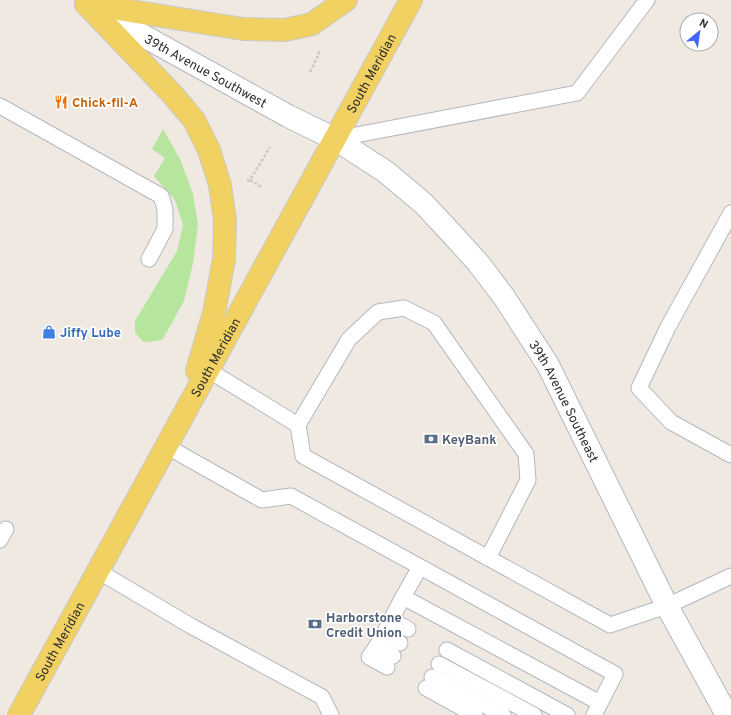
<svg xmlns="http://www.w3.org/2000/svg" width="731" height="715" font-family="Overpass,sans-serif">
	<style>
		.green { fill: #b6e59e }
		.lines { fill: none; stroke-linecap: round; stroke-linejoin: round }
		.lane-casing { stroke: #b4b7c1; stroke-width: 17 }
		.secondary-casing { stroke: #b4b7c1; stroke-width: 24 }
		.primary-casing { stroke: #c9c9c9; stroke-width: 24 }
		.path { stroke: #c9c9c9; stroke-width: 2.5; stroke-dasharray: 3 2; stroke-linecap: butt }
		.lane { stroke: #fff; stroke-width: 15 }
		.secondary { stroke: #fff; stroke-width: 22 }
		.primary { stroke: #f2d163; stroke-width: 22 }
		.labels { text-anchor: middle; stroke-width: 3.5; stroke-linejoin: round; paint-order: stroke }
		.street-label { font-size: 13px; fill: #2e2e2e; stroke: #fff }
		.food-label { font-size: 13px; font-weight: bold; fill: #c56008; stroke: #fff; text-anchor: start }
		.shop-label { font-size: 13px; font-weight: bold; fill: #366cbe; stroke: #fff; text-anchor: start }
		.service-label { font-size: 13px; font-weight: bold; fill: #4e5e75; stroke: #fff; text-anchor: start }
	</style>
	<rect width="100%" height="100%" fill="#efe9e1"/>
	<path class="green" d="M 163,129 L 180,159 L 193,194 L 198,225 L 193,263 L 184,301 L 163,339 L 157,341 L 144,342 L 135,333 L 135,321 L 177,251 L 183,225 L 175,200 L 154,176 L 165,158 L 152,149 Z"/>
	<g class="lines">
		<g class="lane-casing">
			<g id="lane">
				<path d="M 0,106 L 161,196 L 165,209 L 165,229 L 149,259"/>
				<path d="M 335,139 L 577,93 L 647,0"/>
				<path d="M 731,213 L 668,327 L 639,388 L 671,422 L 731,455"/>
				<path d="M 208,370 L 298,425 L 303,456 L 610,625 L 667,606 L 731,576"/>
				<path d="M 298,425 L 349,339 L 378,312 L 404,308 L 434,323 L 526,454 L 528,480 L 488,558"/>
				<path d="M 166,446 L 262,500 L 291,496 L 615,674 L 594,715"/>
				<path d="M 0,540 L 6,529"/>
				<path d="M 420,567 L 403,597 L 600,703"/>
				<path d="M 98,571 L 191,626 L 322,697 L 331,715"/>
				<path d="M 403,597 L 391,620 L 408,629"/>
				<path d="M 391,620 L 384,634 L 400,643"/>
				<path d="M 384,634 L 376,647 L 393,656"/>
				<path d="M 376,647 L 369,657 L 387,667"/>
				<path d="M 447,650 L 567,715"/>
				<path d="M 439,664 L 534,715"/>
				<path d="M 432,677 L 503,715"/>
				<path d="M 426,688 L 475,715"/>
			</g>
		</g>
		<g class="secondary-casing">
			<g id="secondary">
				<path id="s1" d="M 93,8 L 288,116 L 335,139 L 386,172 L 424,204 L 452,234 L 479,264 L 504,297 L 548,365 L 667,606 L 727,715"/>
			</g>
		</g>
		<g class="primary-casing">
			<g id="primary">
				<path d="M 86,4 L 173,95 L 194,120 L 209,150 L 220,185 L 225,220 L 224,259 L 214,313 L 197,371"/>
				<path d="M 86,4 L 243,29 L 285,30 L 312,24 L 346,0"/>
				<path id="s2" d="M 19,715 L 411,0"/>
			</g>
		</g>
		<g class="path">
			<path d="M 310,72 L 319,54 L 318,50"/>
			<path d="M 250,180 L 261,187"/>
			<path d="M 247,181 L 250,180 L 270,147"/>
		</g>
		<use href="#lane" class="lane"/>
		<use href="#secondary" class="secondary"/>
		<use href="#primary" class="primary"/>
	</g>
	<defs>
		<g id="restaurant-bare" transform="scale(1.08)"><path d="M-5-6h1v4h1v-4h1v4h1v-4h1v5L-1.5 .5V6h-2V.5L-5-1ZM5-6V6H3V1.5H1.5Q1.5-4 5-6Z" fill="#e8710a" stroke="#fff" stroke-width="2.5" paint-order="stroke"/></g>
		<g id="shop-bare" transform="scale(1.08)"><path d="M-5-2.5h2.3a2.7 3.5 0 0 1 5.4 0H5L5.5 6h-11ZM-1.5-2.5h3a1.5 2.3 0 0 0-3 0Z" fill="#3f7fe0" stroke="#fff" stroke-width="2.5" paint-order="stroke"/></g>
		<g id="bank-bare" transform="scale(1.08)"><path d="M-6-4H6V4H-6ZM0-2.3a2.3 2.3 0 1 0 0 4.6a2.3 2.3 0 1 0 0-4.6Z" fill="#5c6f8a" stroke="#fff" stroke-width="2.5" paint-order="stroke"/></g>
	</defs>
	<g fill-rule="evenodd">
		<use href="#restaurant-bare" x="61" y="102"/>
		<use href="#shop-bare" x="49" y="332"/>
		<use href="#bank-bare" x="431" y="439"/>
		<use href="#bank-bare" x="315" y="624"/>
	</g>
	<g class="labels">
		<g class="street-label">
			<text dy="5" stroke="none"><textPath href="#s1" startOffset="129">39th Avenue Southwest</textPath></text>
			<text dy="5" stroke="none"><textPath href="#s2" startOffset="732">South Meridian</textPath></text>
			<text dy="5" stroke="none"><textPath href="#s2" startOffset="408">South Meridian</textPath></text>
			<text dy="5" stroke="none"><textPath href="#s1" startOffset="629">39th Avenue Southeast</textPath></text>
			<text dy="5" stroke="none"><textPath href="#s2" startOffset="84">South Meridian</textPath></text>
		</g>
		<g class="food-label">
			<text x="72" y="107">Chick-fil-A</text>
		</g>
		<g class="shop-label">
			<text x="60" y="337">Jiffy Lube</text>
		</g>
		<g class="service-label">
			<text x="442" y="444">KeyBank</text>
			<text x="326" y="622">Harborstone<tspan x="326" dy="15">Credit Union</tspan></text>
		</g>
	</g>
	<g transform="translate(699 32) rotate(29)"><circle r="19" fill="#ffffff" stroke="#ababab"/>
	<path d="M0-3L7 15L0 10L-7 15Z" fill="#4264fb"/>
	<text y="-6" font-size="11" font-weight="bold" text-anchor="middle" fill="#2e2e2e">N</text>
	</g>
</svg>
